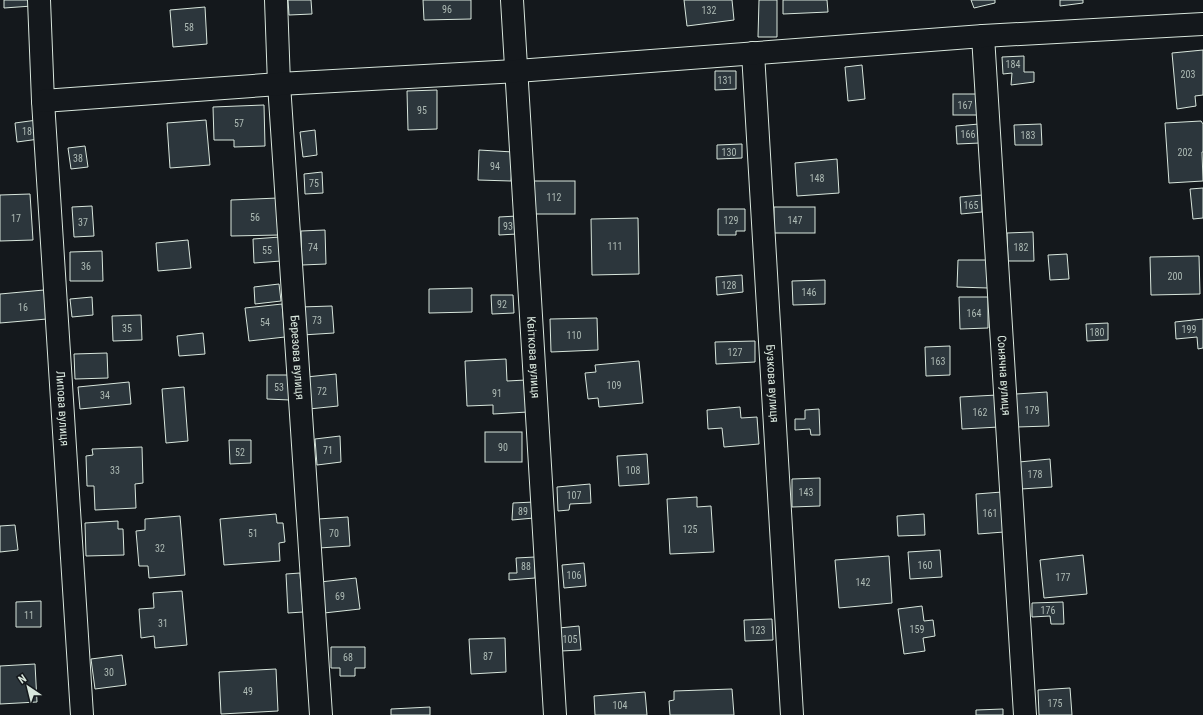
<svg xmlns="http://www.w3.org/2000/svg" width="1203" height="715" font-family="'Roboto Condensed',sans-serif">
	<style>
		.building { fill: #2c363c; stroke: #d8e6dc }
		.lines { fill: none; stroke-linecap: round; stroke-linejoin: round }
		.minor-casing { stroke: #d8e6dc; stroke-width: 24 }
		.minor { stroke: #14181c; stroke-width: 22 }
		.labels { text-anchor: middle; stroke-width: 3; stroke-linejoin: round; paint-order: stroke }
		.number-label { font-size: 10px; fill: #adbab4 }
		.street-label { font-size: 12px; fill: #d8e6dc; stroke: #14181c }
	</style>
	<rect width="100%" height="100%" fill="#14181c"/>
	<g class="building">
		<path d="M 4,0 L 32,0 L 32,6 L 4,8 Z"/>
		<path d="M 288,0 L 311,0 L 312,14 L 289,15 Z"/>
		<path d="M 423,0 L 471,0 L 471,19 L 424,20 Z"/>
		<path d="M 684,0 L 732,0 L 734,20 L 687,26 Z"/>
		<path d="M 759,0 L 777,0 L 777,37 L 758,37 Z"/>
		<path d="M 783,0 L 827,0 L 828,12 L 783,14 Z"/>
		<path d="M 971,0 L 995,0 L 995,3 L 974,8 Z"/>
		<path d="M 1060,0 L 1083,0 L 1083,3 L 1060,6 Z"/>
		<path d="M 205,7 L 207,44 L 173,47 L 170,10 Z"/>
		<path d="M 1203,50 L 1203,95 L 1195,96 L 1196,106 L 1177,109 L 1172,53 Z"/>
		<path d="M 1024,56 L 1024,72 L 1034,72 L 1034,82 L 1011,85 L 1012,73 L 1003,74 L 1002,57 Z"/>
		<path d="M 862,65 L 865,99 L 848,101 L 845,67 Z"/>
		<path d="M 715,71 L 736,71 L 736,89 L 715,90 Z"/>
		<path d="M 437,90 L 437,129 L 408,130 L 407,91 Z"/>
		<rect x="953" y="94" width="24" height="21"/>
		<path d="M 264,105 L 265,146 L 234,147 L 234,140 L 214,140 L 213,107 Z"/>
		<path d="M 37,120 L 39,139 L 17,142 L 15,123 Z"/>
		<path d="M 206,120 L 210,165 L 170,168 L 167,123 Z"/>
		<path d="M 1201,121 L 1203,124 L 1203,152 L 1202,152 L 1203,181 L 1169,183 L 1165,123 Z"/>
		<path d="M 979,124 L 980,143 L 957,144 L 956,126 Z"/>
		<path d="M 1041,124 L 1042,145 L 1015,145 L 1014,125 Z"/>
		<path d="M 315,130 L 317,155 L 303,157 L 300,132 Z"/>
		<path d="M 742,144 L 742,158 L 717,159 L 717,145 Z"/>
		<path d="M 85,146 L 88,167 L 71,169 L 68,148 Z"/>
		<path d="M 479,150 L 513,152 L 511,181 L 478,180 Z"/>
		<path d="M 837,159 L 839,193 L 797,196 L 795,163 Z"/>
		<path d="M 322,172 L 323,193 L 305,194 L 304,174 Z"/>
		<rect x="533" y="181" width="42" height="33"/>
		<path d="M 1203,188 L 1203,218 L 1193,219 L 1190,189 Z"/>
		<path d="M 30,194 L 33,240 L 0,241 L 0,195 Z"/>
		<path d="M 982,195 L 982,212 L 961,214 L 960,197 Z"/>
		<path d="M 278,198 L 279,235 L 231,236 L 231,200 Z"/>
		<path d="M 92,206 L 94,236 L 74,237 L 72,207 Z"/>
		<rect x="774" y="207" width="41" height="26"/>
		<path d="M 718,209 L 745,209 L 745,231 L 736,231 L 736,235 L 718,235 Z"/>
		<path d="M 517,216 L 517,234 L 499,235 L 499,217 Z"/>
		<path d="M 638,218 L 639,274 L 592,275 L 591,219 Z"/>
		<path d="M 325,230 L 326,264 L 302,265 L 301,231 Z"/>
		<path d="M 1033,232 L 1034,261 L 1008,261 L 1007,233 Z"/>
		<path d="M 280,237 L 281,261 L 254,263 L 253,239 Z"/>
		<path d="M 188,240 L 191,268 L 158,271 L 156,243 Z"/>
		<path d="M 102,251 L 103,281 L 70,281 L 70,252 Z"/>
		<path d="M 1067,254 L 1069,279 L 1050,280 L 1048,255 Z"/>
		<path d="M 1199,256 L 1200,294 L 1151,295 L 1150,257 Z"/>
		<path d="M 958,260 L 989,260 L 988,288 L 957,287 Z"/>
		<path d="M 742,275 L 743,292 L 717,295 L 716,277 Z"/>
		<path d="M 825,280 L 825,304 L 793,305 L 792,281 Z"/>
		<path d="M 279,284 L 281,301 L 255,304 L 254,287 Z"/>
		<path d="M 472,288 L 472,312 L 429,313 L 429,289 Z"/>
		<path d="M 44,290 L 47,319 L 0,323 L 0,294 Z"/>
		<path d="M 491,295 L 513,295 L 514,313 L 492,314 Z"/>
		<path d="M 92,297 L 93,315 L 72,317 L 70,299 Z"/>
		<path d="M 959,297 L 988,297 L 988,328 L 960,329 Z"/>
		<path d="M 282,304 L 285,337 L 249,341 L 245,308 Z"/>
		<path d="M 332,306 L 334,333 L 302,335 L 300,307 Z"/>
		<path d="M 141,315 L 142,340 L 113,341 L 112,316 Z"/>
		<path d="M 597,318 L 598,350 L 551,352 L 550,319 Z"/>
		<path d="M 1203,319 L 1203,348 L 1198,349 L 1197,337 L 1176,339 L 1175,322 Z"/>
		<path d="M 1108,323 L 1108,340 L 1087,341 L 1086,324 Z"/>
		<path d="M 203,333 L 205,354 L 179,356 L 177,336 Z"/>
		<path d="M 755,341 L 755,362 L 716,364 L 715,342 Z"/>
		<path d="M 950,346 L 950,375 L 926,376 L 925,347 Z"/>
		<path d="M 107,353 L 108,378 L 75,379 L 74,354 Z"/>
		<path d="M 506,359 L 507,381 L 526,380 L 528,412 L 493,414 L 493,405 L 467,406 L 465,361 Z"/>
		<path d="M 639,361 L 643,403 L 599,407 L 598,398 L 588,399 L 585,373 L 596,372 L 595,365 Z"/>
		<path d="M 336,374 L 338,406 L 309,409 L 306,377 Z"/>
		<path d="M 267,375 L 291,375 L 290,400 L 267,399 Z"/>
		<path d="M 129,382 L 131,404 L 80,409 L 78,387 Z"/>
		<path d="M 184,387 L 188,441 L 166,443 L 162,389 Z"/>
		<path d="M 1047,392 L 1049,426 L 1017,427 L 1016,394 Z"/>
		<path d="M 997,395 L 999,427 L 962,429 L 960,397 Z"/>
		<path d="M 740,407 L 741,418 L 757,417 L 759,444 L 724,447 L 722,428 L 708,429 L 707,410 Z"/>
		<path d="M 819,409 L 820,435 L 811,435 L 810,429 L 795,430 L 795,419 L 805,419 L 805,410 Z"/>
		<rect x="485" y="432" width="37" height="30"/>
		<path d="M 340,436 L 341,462 L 317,465 L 315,439 Z"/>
		<path d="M 229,440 L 251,440 L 251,463 L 230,464 Z"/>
		<path d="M 142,447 L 143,483 L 135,484 L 136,508 L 95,510 L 94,486 L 87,486 L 86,456 L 93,455 L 92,449 Z"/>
		<path d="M 647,454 L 649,484 L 619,486 L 617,456 Z"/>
		<path d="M 1050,459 L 1052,487 L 1021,489 L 1019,462 Z"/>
		<path d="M 820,478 L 820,506 L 792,507 L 792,479 Z"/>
		<path d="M 590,484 L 591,503 L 570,504 L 569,510 L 558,511 L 557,487 Z"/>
		<path d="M 1002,492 L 1004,532 L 978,534 L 976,494 Z"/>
		<path d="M 697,497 L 697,507 L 711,506 L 714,552 L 670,554 L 667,499 Z"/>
		<path d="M 534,502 L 534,518 L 512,520 L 513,503 Z"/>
		<path d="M 276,514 L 277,523 L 283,523 L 285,542 L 279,543 L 280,561 L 224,565 L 220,519 Z"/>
		<path d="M 924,514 L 925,535 L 898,536 L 897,516 Z"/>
		<path d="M 180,516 L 185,575 L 149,578 L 148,566 L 139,566 L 136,531 L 145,530 L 145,519 Z"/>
		<path d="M 348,517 L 350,546 L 319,548 L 318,519 Z"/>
		<path d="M 118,521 L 118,529 L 123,529 L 124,555 L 86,556 L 85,523 Z"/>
		<path d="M 15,525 L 18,550 L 0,552 L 0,526 Z"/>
		<path d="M 940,550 L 942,577 L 910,579 L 908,552 Z"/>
		<path d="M 1083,555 L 1087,594 L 1044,598 L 1040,560 Z"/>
		<path d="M 889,556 L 892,603 L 839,608 L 835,560 Z"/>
		<path d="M 535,557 L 535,578 L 509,580 L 509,573 L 517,573 L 516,558 Z"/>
		<path d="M 584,563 L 586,586 L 564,588 L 562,565 Z"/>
		<path d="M 300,573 L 303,612 L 288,613 L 286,574 Z"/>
		<path d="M 356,578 L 360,609 L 324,613 L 320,582 Z"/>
		<path d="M 182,591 L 187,645 L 155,648 L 154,636 L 141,638 L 139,609 L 154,608 L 153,593 Z"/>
		<path d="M 41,601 L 41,627 L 16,627 L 16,602 Z"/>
		<path d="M 1063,602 L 1064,624 L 1051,624 L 1050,616 L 1032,617 L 1032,603 Z"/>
		<path d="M 922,606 L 924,621 L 933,620 L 935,636 L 923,638 L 925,651 L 904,654 L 898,609 Z"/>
		<path d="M 772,619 L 773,640 L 745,641 L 744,620 Z"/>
		<path d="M 579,626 L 581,650 L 561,651 L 559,628 Z"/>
		<path d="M 505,638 L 506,672 L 471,674 L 469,639 Z"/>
		<path d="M 331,647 L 365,647 L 365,668 L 355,668 L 355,676 L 340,676 L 340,668 L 331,668 Z"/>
		<path d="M 122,655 L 126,685 L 95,689 L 91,659 Z"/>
		<path d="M 35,664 L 37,702 L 0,704 L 0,666 Z"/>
		<path d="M 276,669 L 278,711 L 221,714 L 219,672 Z"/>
		<path d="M 1070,688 L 1072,715 L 1039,715 L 1038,690 Z"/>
		<path d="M 732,689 L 734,715 L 670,715 L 669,701 L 674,700 L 674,691 Z"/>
		<path d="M 645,692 L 647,715 L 595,715 L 594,696 Z"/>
		<path d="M 430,707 L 430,715 L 391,715 L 391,709 Z"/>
		<path d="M 1003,709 L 1003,715 L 976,715 L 976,710 Z"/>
	</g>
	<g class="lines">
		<g class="minor-casing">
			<g id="minor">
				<path id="s1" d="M 39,0 L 43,101 L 82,715"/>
				<path id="s2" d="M 276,0 L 279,84 L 321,715"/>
				<path id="s3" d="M 512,0 L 555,715"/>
				<path id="s4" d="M 983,36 L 1025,715"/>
				<path id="s5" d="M 753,53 L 792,715"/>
				<path d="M 43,101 L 279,84 L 517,71 L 983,36 L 1203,24"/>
			</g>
		</g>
		<use href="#minor" class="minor"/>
	</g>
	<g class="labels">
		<g class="number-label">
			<text x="447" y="13">96</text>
			<text x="709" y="14">132</text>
			<text x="189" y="31">58</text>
			<text x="1013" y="68">184</text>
			<text x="1188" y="78">203</text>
			<text x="725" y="84">131</text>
			<text x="965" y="109">167</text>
			<text x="422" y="114">95</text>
			<text x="239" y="127">57</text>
			<text x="27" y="135">18</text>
			<text x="968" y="138">166</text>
			<text x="1028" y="139">183</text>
			<text x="729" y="156">130</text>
			<text x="1185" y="156">202</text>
			<text x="78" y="162">38</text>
			<text x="495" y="170">94</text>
			<text x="817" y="182">148</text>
			<text x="314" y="187">75</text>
			<text x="554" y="201">112</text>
			<text x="971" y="209">165</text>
			<text x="255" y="221">56</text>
			<text x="16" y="222">17</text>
			<text x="731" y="224">129</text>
			<text x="795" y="224">147</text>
			<text x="83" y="226">37</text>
			<text x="508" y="230">93</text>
			<text x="615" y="250">111</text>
			<text x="313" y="251">74</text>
			<text x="1021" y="251">182</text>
			<text x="267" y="254">55</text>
			<text x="86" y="270">36</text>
			<text x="1175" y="280">200</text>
			<text x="729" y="289">128</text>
			<text x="809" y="296">146</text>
			<text x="502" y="308">92</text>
			<text x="23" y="311">16</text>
			<text x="974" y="317">164</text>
			<text x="317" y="324">73</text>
			<text x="265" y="326">54</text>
			<text x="127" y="332">35</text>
			<text x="1189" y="333">199</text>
			<text x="1097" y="336">180</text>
			<text x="574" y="339">110</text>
			<text x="735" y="356">127</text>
			<text x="938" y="365">163</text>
			<text x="614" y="389">109</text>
			<text x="279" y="391">53</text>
			<text x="322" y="395">72</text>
			<text x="497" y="397">91</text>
			<text x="105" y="399">34</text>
			<text x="1032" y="414">179</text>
			<text x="980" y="416">162</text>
			<text x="503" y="451">90</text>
			<text x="328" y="454">71</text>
			<text x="240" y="456">52</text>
			<text x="115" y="474">33</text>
			<text x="633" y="474">108</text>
			<text x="1035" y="478">178</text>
			<text x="806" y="496">143</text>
			<text x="574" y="499">107</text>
			<text x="523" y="515">89</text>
			<text x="990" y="517">161</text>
			<text x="690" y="533">125</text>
			<text x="253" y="537">51</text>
			<text x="334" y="537">70</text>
			<text x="160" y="552">32</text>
			<text x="925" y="569">160</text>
			<text x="526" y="570">88</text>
			<text x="574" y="579">106</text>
			<text x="1063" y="581">177</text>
			<text x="863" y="586">142</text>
			<text x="340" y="600">69</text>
			<text x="1048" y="614">176</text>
			<text x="29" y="619">11</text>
			<text x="163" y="627">31</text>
			<text x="917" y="633">159</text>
			<text x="758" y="634">123</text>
			<text x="570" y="643">105</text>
			<text x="488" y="660">87</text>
			<text x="348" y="661">68</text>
			<text x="109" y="676">30</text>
			<text x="248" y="695">49</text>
			<text x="1055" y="707">175</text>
			<text x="620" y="709">104</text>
		</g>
		<g class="street-label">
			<text dy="4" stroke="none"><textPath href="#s2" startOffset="358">Березова вулиця</textPath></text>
			<text dy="4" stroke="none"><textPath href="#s3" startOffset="358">Квіткова вулиця</textPath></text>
			<text dy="4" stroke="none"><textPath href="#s4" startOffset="340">Сонячна вулиця</textPath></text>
			<text dy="4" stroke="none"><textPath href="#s5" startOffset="331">Бузкова вулиця</textPath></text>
			<text dy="4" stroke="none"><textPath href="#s1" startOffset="409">Липова вулиця</textPath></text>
		</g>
	</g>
	<g transform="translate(28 687) rotate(325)" stroke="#14181c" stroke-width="3" paint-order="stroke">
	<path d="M0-3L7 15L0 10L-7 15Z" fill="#d8e6dc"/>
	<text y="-6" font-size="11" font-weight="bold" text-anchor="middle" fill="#d8e6dc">N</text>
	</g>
</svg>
